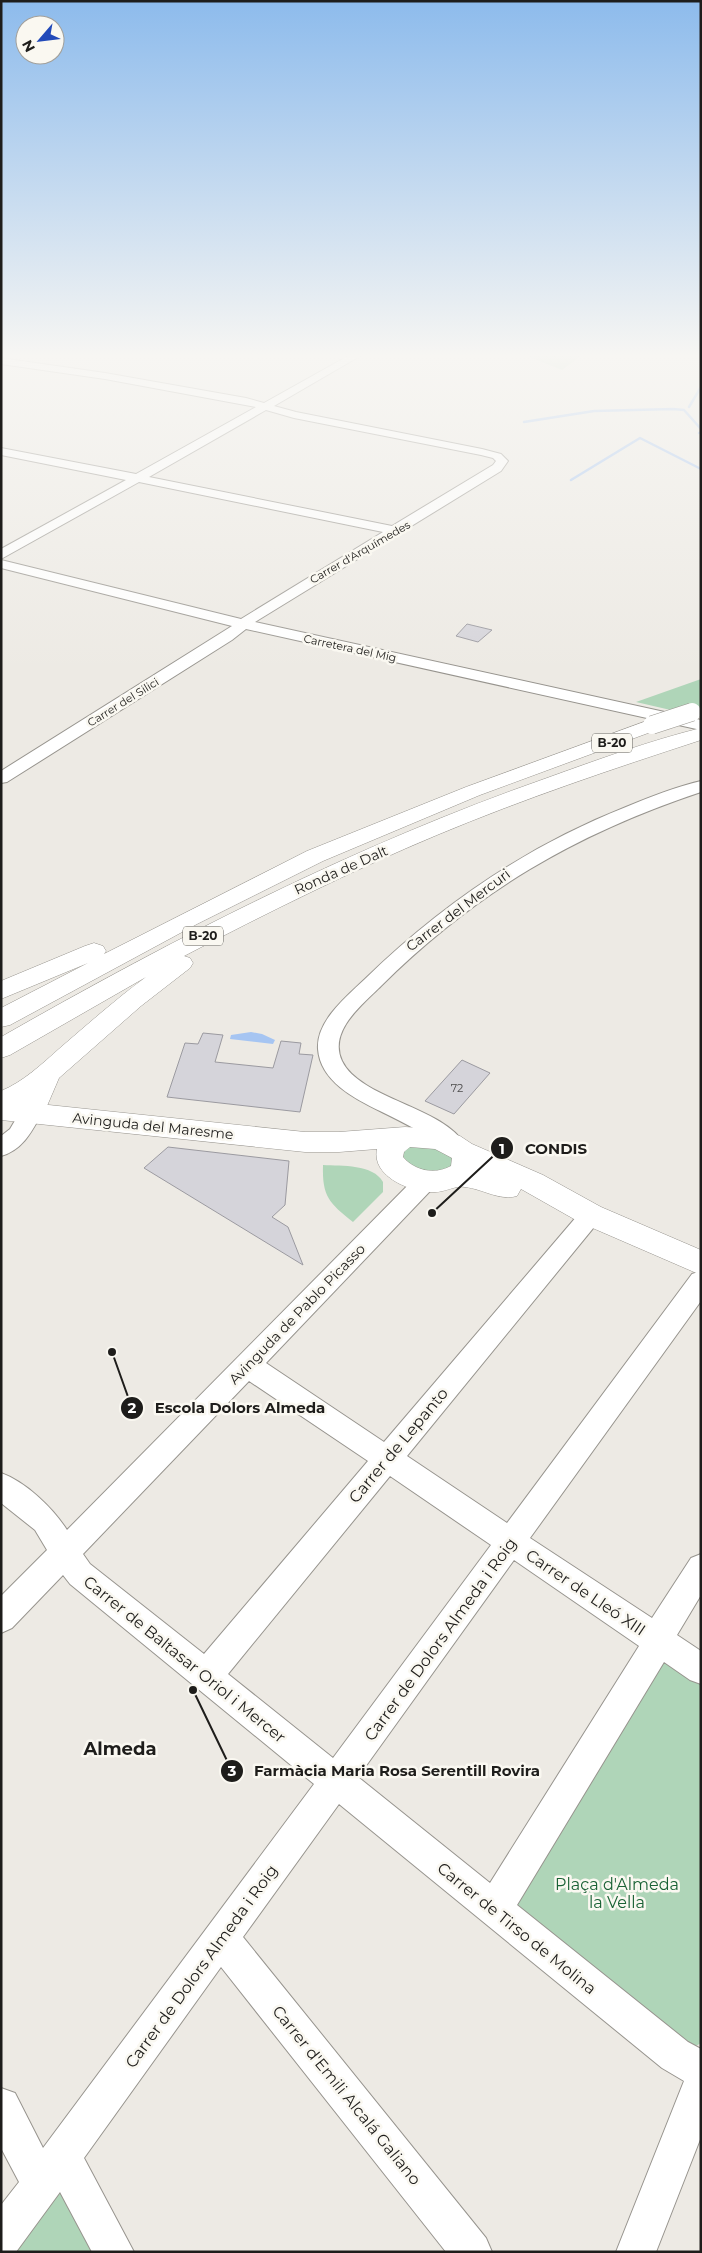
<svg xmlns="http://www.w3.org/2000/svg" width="702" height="2253" font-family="Montserrat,sans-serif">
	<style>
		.green { fill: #afd5b8 }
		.water { fill: #a6c5f2 }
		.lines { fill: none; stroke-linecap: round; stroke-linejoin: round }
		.stream { stroke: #a6c5f2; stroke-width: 2.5 }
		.building { fill: #d5d4da; stroke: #9b9aa0 }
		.minor-casing { stroke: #97948e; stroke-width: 2 }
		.major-casing { stroke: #97948e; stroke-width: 1 }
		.highway-casing { stroke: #97948e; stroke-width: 1 }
		.minor { fill: #fff; fill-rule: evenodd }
		.major { fill: #fff; fill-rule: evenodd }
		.highway { fill: #fff; fill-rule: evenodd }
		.highway-bridge-casing { stroke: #97948e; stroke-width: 19; stroke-linecap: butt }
		.highway-bridge { stroke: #fff; stroke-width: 18 }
		.labels { text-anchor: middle; stroke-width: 5; stroke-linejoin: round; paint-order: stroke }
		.far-street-label { font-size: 11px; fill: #1e1d1b; stroke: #faf8f1 }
		.number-label { font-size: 11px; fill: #4c4b4b }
		.shield { fill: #faf8f1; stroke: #605f5b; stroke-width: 1 }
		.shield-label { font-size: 12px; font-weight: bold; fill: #1e1d1b }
		.street-label { font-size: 14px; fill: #1e1d1b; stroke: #faf8f1 }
		.near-street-label { font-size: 16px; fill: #1e1d1b; stroke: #faf8f1 }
		.near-park-label { font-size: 16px; fill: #1a6235; stroke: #faf8f1 }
		.near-neighbourhood-label { font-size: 18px; font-weight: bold; fill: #1e1d1b; stroke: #faf8f1 }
		.leader { fill: none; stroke: #1e1d1b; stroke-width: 2 }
		.callout-dot { fill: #1e1d1b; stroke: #faf8f1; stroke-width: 2 }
		.mark-label { font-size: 15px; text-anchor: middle; font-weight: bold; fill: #fff }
		.callout-label { font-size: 15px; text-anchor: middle; font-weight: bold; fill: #1e1d1b; stroke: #faf8f1; stroke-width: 5; stroke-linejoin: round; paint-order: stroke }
	</style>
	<rect width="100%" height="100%" fill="#edeae4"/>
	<g class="green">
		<path d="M 527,356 L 581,356 L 562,370 Z"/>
		<path d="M 701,679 L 701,717 L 636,702 Z"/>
		<path d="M 404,1146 L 439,1148 L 457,1162 L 437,1175 L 405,1164 L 399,1149 Z"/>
		<path d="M 323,1165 C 342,1166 373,1164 383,1182 L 383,1192 L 353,1222 C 329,1203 322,1196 323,1165 Z"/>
		<path d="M 657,1655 L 701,1680 L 701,2043 L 691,2049 L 509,1905 Z"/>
		<path d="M 60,2189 L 105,2252 L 2,2252 Z"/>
	</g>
	<path class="water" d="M 251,1032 L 262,1034 L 275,1040 L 273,1044 L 230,1039 L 231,1035 Z"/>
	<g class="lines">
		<g class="stream">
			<path d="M 689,407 L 701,387"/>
			<path d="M 524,422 L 594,411 L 673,409 L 684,410 L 701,429"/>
			<path d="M 699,433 L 701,432"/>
			<path d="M 571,480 L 640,438 L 701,469"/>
		</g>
	</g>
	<g class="building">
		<path d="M 467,624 L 492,630 L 478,642 L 456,636 Z"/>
		<path d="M 203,1033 L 223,1035 L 215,1062 L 273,1068 L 281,1041 L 301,1043 L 299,1054 L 313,1055 L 300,1112 L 167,1097 L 185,1043 L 198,1044 Z"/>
		<path d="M 462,1060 L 490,1073 L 454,1114 L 425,1101 Z"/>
		<path d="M 168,1147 L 289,1161 L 285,1205 L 272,1217 L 288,1227 L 303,1265 L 144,1168 Z"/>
	</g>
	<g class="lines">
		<g class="minor-casing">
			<g id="minor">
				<path d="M 348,356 L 360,356 L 274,406 L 296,412 L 482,449 L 501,454 L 508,461 L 501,471 L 255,622 L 701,720 L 701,730 L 246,629 L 232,640 L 7,782 L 1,783 L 1,771 L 232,626 L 1,568 L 1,560 L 241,619 L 383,532 L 139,482 L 1,559 L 1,549 L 126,480 L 1,455 L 1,448 L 136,474 L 256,407 L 105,379 L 1,364 L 1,358 L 105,373 L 246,398 L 264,403 ZM 266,410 L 294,418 L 481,455 L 493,458 L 496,461 L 493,465 L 392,526 L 149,477 Z"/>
				<path d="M 701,781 L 701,792 C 575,834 476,892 381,986 C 362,1005 328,1031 342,1061 C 360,1099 444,1107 465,1145 L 462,1151 C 457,1153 453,1154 448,1151 C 439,1148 431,1139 423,1134 C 409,1125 394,1118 380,1111 C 355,1099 320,1081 318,1049 C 316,1021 347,996 365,979 C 441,905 527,846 626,807 C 650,797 675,787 701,781 Z"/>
				<path d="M 31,1105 L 39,1107 L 42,1113 C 32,1131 23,1150 1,1156 L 1,1136 L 10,1129 L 23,1107 Z"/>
				<path d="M 425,1173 L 433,1176 L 437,1182 L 433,1188 L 266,1363 L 384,1442 L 583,1209 L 591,1206 L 599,1209 L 603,1215 L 599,1221 L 407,1456 L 507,1523 L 692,1274 L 701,1271 L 701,1301 L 530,1538 L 652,1618 L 691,1558 L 701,1554 L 701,1595 L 677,1635 L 701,1651 L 701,1684 L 690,1680 L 664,1662 L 517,1905 L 688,2042 L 701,2049 L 701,2137 L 656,2252 L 616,2252 L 684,2081 L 662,2068 L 339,1804 L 243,1937 L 486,2238 L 492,2252 L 446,2252 L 221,1967 L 84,2158 L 134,2252 L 92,2252 L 60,2192 L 16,2252 L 1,2252 L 1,2205 L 19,2182 L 1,2148 L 1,2088 L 15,2093 L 43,2148 L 314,1784 L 70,1584 L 63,1575 L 12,1628 L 1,1633 L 1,1596 L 47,1550 L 35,1530 L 1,1503 L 1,1473 C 26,1482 53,1508 67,1530 L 417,1176 ZM 249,1381 L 368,1461 L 204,1654 L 90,1564 L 83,1554 ZM 390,1476 L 491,1545 L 333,1758 L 228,1674 ZM 514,1560 L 639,1646 L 490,1883 L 358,1777 Z"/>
			</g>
		</g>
		<g class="major-casing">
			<path id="major" d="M 1,1100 L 305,1132 L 339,1132 L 405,1127 L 436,1129 L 460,1136 L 472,1144 L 543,1175 L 601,1207 L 701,1250 L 701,1275 L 581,1223 L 521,1189 L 517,1196 C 499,1201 483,1189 465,1187 C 456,1185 445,1192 435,1192 C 412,1193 371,1177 377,1149 L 339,1152 L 305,1152 L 1,1120 ZM 410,1147 L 435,1149 L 452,1158 L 451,1166 C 435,1175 415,1171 403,1157 L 404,1152 Z"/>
		</g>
		<g class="highway-casing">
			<g id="highway">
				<path d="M 652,719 L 659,721 L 662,725 L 659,729 L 480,795 L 323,861 L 197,924 L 10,1025 L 1,1027 L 1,1008 L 88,963 L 1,999 L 1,981 L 85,946 L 94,943 L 103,946 L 106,951 L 104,954 L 307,851 L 466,787 Z"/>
				<path d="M 701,728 L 701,740 C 612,769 523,799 437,835 C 351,871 267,913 184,956 L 190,958 L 193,963 L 190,968 L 141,1006 L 59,1078 L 41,1120 L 31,1123 L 21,1120 L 17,1113 L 21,1104 L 1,1111 L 1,1091 C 23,1082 42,1064 60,1048 C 88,1024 116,999 146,977 L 10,1055 L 1,1058 L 1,1037 C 176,937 356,845 547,778 C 597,760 649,741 701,728 Z"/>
			</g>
		</g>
		<use href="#minor" class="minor"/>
		<use href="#major" class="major"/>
		<use href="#highway" class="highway"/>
		<g class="highway-bridge-casing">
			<path id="highway-bridge" d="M 652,725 L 692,712"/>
		</g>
		<use href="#highway-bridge" class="highway-bridge"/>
	</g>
	<linearGradient id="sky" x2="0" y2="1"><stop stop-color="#8dbbec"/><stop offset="0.53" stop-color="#f7f6f3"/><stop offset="1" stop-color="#f7f6f3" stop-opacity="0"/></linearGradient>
	<rect width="702" height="671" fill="url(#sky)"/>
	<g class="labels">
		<g class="far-street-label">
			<text transform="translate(360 552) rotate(-30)" y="4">Carrer d'Arquímedes</text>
			<text transform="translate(350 648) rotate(12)" y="4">Carretera del Mig</text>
			<text transform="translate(123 702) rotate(-32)" y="4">Carrer del Silici</text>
		</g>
		<g class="number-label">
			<text x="457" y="1092">72</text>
		</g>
		<g class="shield">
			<rect x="592" y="733.5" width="40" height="19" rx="4"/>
			<rect x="183" y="926.5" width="40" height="19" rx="4"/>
		</g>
		<g class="shield-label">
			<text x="612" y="747">B-20</text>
			<text x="203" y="940">B-20</text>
		</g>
		<g class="street-label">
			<text transform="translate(341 870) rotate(-24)" y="5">Ronda de Dalt</text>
			<text transform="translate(458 910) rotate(-37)" y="5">Carrer del Mercuri</text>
			<text transform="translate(153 1126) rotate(6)" y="5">Avinguda del Maresme</text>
			<text transform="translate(297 1314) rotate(-46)" y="5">Avinguda de Pablo Picasso</text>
		</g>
		<g class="near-street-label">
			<text transform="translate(398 1445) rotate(-50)" y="6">Carrer de Lepanto</text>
			<text transform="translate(586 1592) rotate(34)" y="6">Carrer de Lleó XIII</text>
			<text transform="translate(440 1639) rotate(-54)" y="6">Carrer de Dolors Almeda i Roig</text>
			<text transform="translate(185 1659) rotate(39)" y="6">Carrer de Baltasar Oriol i Mercer</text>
			<text transform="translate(517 1928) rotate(39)" y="6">Carrer de Tirso de Molina</text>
			<text transform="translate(201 1966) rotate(-54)" y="6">Carrer de Dolors Almeda i Roig</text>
			<text transform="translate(347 2095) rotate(51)" y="6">Carrer d'Emili Alcalá Galiano</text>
		</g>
		<g class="near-park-label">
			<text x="617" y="1890">Plaça d'Almeda<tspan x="617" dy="18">la Vella</tspan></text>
		</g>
		<g class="near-neighbourhood-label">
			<text x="120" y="1755">Almeda</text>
		</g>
	</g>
	<path class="leader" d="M432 1213L502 1148M112 1352L132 1408M193 1690L232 1771"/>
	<g class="callout-dot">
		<circle cx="432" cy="1213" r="5"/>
		<circle cx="112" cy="1352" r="5"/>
		<circle cx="193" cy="1690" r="5"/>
		<circle cx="502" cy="1148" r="12"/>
		<circle cx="132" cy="1408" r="12"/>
		<circle cx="232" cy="1771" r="12"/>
	</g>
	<g class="mark-label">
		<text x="502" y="1154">1</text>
		<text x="132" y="1413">2</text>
		<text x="232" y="1776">3</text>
	</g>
	<g class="callout-label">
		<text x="556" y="1154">CONDIS</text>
		<text x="240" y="1413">Escola Dolors Almeda</text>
		<text x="397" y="1776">Farmàcia Maria Rosa Serentill Rovira</text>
	</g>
	<rect width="702" height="2253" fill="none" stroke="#1e1d1b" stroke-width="5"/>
	<g transform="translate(40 40) rotate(242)"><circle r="24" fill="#faf8f1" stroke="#a2a09b"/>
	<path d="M0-4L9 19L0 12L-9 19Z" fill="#224ab9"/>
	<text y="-8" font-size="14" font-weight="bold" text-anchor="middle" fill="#1e1d1b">N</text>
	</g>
</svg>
